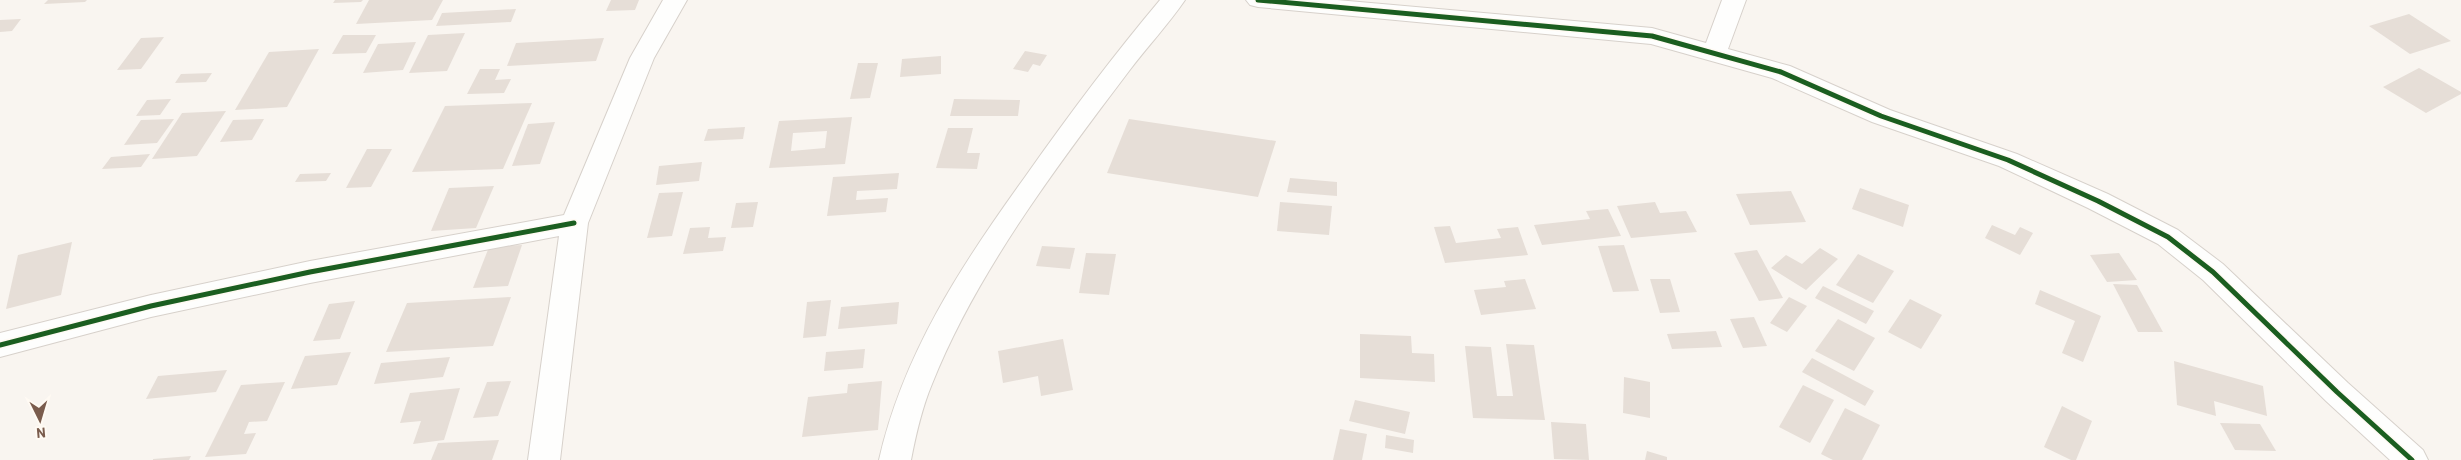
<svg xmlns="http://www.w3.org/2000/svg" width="2461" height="460" font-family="Barlow,sans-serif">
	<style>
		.building { fill: #e6ded7; fill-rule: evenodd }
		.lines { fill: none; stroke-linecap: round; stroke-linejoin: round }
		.street-casing { stroke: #d7d1cb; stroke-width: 2 }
		.street { fill: #fefefd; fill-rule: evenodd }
		.cycleway-casing { stroke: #fffaf3; stroke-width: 8 }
		.cycleway { stroke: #1b5e20; stroke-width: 5 }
	</style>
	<rect width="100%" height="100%" fill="#f9f5f0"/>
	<g class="building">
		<path d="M 48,0 L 87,0 L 85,2 L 44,4 Z"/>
		<path d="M 335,0 L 363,0 L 361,2 L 333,3 Z"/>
		<path d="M 369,0 L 443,0 L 432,20 L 356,24 Z"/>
		<path d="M 611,0 L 639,0 L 635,10 L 606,11 Z"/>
		<path d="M 516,9 L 511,22 L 436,26 L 442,13 Z"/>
		<path d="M 2409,14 L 2451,41 L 2410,54 L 2369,26 Z"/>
		<path d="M 21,19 L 12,31 L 0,32 L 0,20 Z"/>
		<path d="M 465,33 L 447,71 L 409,73 L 428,35 Z"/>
		<path d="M 343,35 L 376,35 L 366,53 L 332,54 Z"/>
		<path d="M 164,37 L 141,69 L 117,70 L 141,38 Z"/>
		<path d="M 604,38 L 596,61 L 507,66 L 516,43 Z"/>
		<path d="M 416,42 L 403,70 L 363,73 L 378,44 Z"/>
		<path d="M 319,49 L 287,107 L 235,110 L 269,52 Z"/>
		<path d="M 1025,51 L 1047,55 L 1040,66 L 1033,64 L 1028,72 L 1013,69 Z"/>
		<path d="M 941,56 L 941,74 L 900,77 L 902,59 Z"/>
		<path d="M 858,63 L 878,63 L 870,98 L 850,99 Z"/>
		<path d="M 2419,68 L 2461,92 L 2461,94 L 2426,113 L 2383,87 Z"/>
		<path d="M 480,69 L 500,69 L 495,80 L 511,79 L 504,93 L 467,94 Z"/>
		<path d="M 212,73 L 206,82 L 175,83 L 181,74 Z"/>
		<path d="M 171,99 L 160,115 L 136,116 L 147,100 Z"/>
		<path d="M 954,99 L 1020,100 L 1018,116 L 950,116 Z"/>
		<path d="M 532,103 L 503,169 L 412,172 L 445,106 Z"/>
		<path d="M 226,111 L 197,156 L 152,159 L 182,113 Z"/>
		<path d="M 852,117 L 845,164 L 769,168 L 779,121 ZM 827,131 L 825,148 L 791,151 L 793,133 Z"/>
		<path d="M 174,119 L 157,143 L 124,145 L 141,120 Z"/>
		<path d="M 264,119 L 252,140 L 220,142 L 233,120 Z"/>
		<path d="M 1129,119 L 1276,141 L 1258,197 L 1107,173 Z"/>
		<path d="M 555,122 L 540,164 L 512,166 L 528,124 Z"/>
		<path d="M 745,127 L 743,139 L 704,141 L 708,129 Z"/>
		<path d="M 948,128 L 973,128 L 967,153 L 980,153 L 977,169 L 936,168 Z"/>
		<path d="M 367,149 L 392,149 L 371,187 L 346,188 Z"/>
		<path d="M 150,154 L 141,167 L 102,169 L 111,157 Z"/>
		<path d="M 702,162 L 699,181 L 656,185 L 659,166 Z"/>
		<path d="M 331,173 L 326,181 L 295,182 L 300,174 Z"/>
		<path d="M 899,173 L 897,189 L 857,191 L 856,200 L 888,198 L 886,212 L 827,216 L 833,177 Z"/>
		<path d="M 1290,178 L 1337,182 L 1337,196 L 1287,192 Z"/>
		<path d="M 494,186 L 476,228 L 431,231 L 449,188 Z"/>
		<path d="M 1860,188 L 1909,205 L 1903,227 L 1852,209 Z"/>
		<path d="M 1791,191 L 1806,222 L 1750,225 L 1736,194 Z"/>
		<path d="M 683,192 L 672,236 L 647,238 L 659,193 Z"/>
		<path d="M 758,202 L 753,227 L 731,228 L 736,203 Z"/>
		<path d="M 1280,202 L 1332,206 L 1329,235 L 1277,231 Z"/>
		<path d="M 1655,202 L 1660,213 L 1686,211 L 1697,232 L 1631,238 L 1617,206 Z"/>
		<path d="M 1608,209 L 1621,236 L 1542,245 L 1534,225 L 1590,219 L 1586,211 Z"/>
		<path d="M 1992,225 L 2015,235 L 2020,227 L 2033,233 L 2020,255 L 1985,238 Z"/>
		<path d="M 1450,226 L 1456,243 L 1501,238 L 1497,229 L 1518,227 L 1528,255 L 1445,263 L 1434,227 Z"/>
		<path d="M 710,227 L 708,238 L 726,237 L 723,251 L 683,254 L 690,228 Z"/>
		<path d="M 72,242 L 61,295 L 6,309 L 18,255 Z"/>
		<path d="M 522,245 L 508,286 L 473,288 L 489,247 Z"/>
		<path d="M 1624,245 L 1639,291 L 1613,292 L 1598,246 Z"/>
		<path d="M 1042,246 L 1075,248 L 1070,269 L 1036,266 Z"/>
		<path d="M 1820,248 L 1838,259 L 1806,290 L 1771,268 L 1786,255 L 1802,264 Z"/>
		<path d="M 1757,250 L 1783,298 L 1759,301 L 1734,253 Z"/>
		<path d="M 1086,253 L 1116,254 L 1109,295 L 1079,293 Z"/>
		<path d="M 2119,253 L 2137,280 L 2107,282 L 2090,255 Z"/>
		<path d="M 1858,254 L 1894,271 L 1873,303 L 1836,285 Z"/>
		<path d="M 1525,279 L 1536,309 L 1481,315 L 1474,290 L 1506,287 L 1504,281 Z"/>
		<path d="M 1650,279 L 1670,279 L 1680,312 L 1660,313 Z"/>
		<path d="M 2113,284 L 2137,285 L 2163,332 L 2138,332 Z"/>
		<path d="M 1823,286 L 1874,311 L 1866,324 L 1815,298 Z"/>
		<path d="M 2040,290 L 2101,316 L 2083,362 L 2062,353 L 2075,321 L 2035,304 Z"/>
		<path d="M 511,297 L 493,346 L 386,352 L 407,303 Z"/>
		<path d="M 1789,297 L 1807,306 L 1787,332 L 1770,323 Z"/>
		<path d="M 1910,299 L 1942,315 L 1921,349 L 1888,332 Z"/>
		<path d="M 831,300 L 826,336 L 803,338 L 807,302 Z"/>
		<path d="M 355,301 L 340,339 L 313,341 L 329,304 Z"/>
		<path d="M 899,302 L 897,324 L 838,329 L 841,307 Z"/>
		<path d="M 1754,317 L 1767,346 L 1743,348 L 1730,319 Z"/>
		<path d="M 1838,319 L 1875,338 L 1854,371 L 1815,351 Z"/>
		<path d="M 1716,331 L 1722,347 L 1672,349 L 1667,334 Z"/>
		<path d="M 1360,334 L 1411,336 L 1412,353 L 1434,354 L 1435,382 L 1360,378 Z"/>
		<path d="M 1063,339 L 1073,390 L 1041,396 L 1038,376 L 1003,383 L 998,351 Z"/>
		<path d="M 1506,344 L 1534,345 L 1545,420 L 1473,418 L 1465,346 L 1491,347 L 1497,396 L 1513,396 Z"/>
		<path d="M 865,349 L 863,368 L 824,371 L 826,352 Z"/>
		<path d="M 351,352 L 337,385 L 291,389 L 305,356 Z"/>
		<path d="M 450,357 L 443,377 L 374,384 L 381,363 Z"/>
		<path d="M 1812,358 L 1874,391 L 1865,406 L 1802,372 Z"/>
		<path d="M 2174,361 L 2263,386 L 2267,416 L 2214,401 L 2216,416 L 2177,405 Z"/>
		<path d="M 227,370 L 216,392 L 146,399 L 158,376 Z"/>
		<path d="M 1624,377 L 1650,382 L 1650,418 L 1623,413 Z"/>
		<path d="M 511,381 L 498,416 L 473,418 L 487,382 Z"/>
		<path d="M 882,381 L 878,430 L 802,437 L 808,397 L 847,393 L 848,384 Z"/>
		<path d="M 285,382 L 267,421 L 249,422 L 244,434 L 256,433 L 246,454 L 205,457 L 241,385 Z"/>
		<path d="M 1803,385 L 1834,400 L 1810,443 L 1779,427 Z"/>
		<path d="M 460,388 L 444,440 L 413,444 L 421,421 L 400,423 L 410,393 Z"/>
		<path d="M 1355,400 L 1410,412 L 1405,434 L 1349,421 Z"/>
		<path d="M 2062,406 L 2092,421 L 2076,460 L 2071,460 L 2044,447 Z"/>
		<path d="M 1845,408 L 1880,425 L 1862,460 L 1833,460 L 1821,454 Z"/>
		<path d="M 1551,422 L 1586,424 L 1589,460 L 1554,459 Z"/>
		<path d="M 2220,423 L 2260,424 L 2276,451 L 2235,450 Z"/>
		<path d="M 1340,429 L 1367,434 L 1362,460 L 1333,460 Z"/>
		<path d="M 1386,435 L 1414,440 L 1413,453 L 1385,448 Z"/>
		<path d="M 499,440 L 492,460 L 431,460 L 438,443 Z"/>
		<path d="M 1647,451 L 1667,457 L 1667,460 L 1645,460 Z"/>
		<path d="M 191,456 L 189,460 L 153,460 L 153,459 Z"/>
	</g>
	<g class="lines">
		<g class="street-casing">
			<g id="street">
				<path d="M 663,0 L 687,0 L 654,58 L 588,223 L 560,460 L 528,460 L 559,236 L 310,283 L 151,317 L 0,357 L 0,333 L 151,295 L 310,261 L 564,215 L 630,58 Z"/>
				<path d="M 1160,0 L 1185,0 C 1168,25 1147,47 1129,71 C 1057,166 976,273 932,384 C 922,408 916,434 911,460 L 879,460 C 903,354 962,264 1025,177 C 1068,116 1112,57 1160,0 Z"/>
				<path d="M 1246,0 L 1337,0 L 1652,28 L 1706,43 L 1722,0 L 1746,0 L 1728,49 L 1790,66 L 1890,110 L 2017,154 L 2108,194 L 2178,230 L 2223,264 L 2348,383 L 2423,450 L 2428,460 L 2390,460 L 2326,401 L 2203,280 L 2158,244 L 2088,208 L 1999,166 L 1872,122 L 1772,78 L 1651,44 L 1258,7 L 1250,5 Z"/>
			</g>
		</g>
		<use href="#street" class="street"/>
		<g class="cycleway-casing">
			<g id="cycleway">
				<path d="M 1258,0 L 1652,36 L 1781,72 L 1881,116 L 2008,160 L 2098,201 L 2168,237 L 2213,272 L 2337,392 L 2412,460"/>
				<path d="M 0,345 L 151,306 L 310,272 L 574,223"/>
			</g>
		</g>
		<use href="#cycleway" class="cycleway"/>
	</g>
	<g transform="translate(40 420) rotate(175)" stroke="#fffaf3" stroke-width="4" paint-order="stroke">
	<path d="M0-4L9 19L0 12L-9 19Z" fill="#7a5c4d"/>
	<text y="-8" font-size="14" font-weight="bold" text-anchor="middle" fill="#7a5c4d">N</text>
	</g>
</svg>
